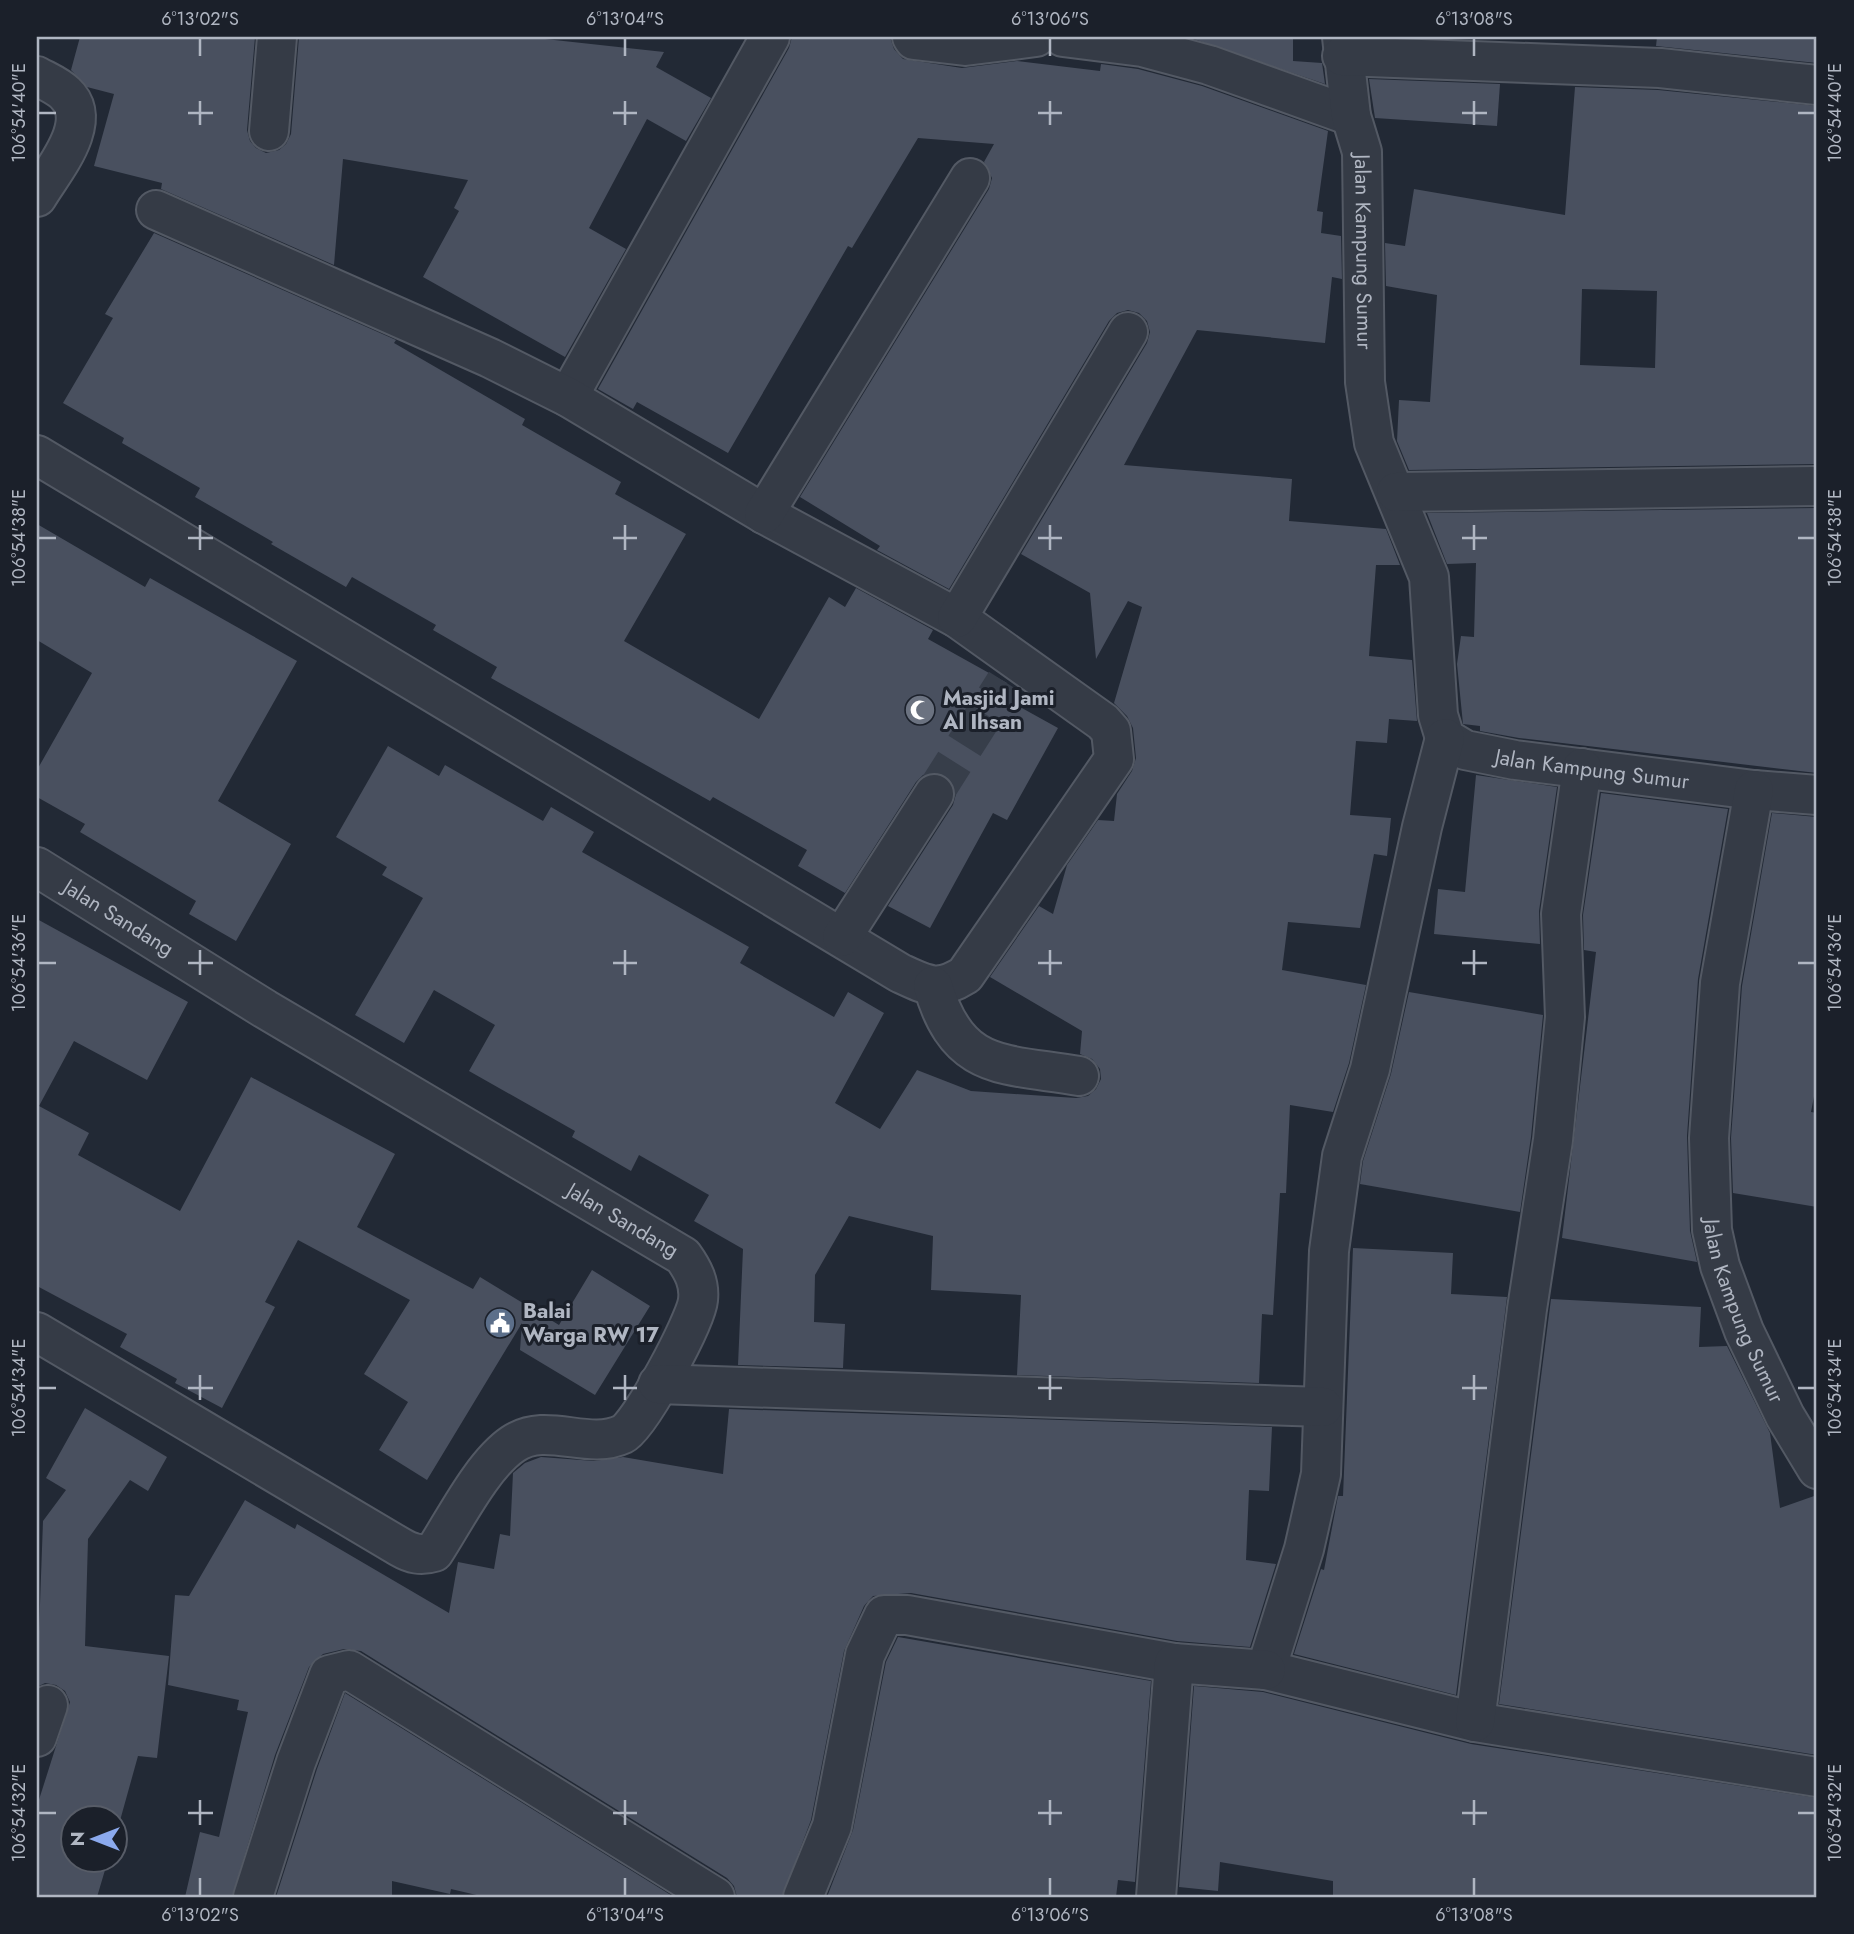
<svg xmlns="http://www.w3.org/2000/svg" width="1854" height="1934" font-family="Jost,sans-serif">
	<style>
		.building { fill: #49505f; fill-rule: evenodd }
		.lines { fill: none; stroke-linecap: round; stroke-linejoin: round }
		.minor-tunnel { stroke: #373e4a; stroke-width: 38; stroke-dasharray: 38 19; stroke-linecap: butt }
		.minor-casing { stroke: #535964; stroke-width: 42 }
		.minor { stroke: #353b46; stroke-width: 38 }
		.ticks { fill: none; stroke: #b0b6c2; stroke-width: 2.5 }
		.labels { text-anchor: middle; stroke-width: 6; stroke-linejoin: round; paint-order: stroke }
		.street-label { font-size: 21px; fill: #b0b6c2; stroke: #1b202a }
		.poi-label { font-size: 21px; font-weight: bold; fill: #b0b6c2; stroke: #1b202a; text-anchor: start }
		.neatline { fill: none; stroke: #b0b6c2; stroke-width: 2.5 }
		.ticks-label { font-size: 18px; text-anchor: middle; fill: #b0b6c2 }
	</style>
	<rect width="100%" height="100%" fill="#222935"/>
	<g class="building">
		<path d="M 80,37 L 255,37 L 247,130 L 250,141 L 256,148 L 266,153 L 279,150 L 286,144 L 291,134 L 299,37 L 527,37 L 664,52 L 656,67 L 711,98 L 686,141 L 647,119 L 589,228 L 626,249 L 565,357 L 423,277 L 459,211 L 454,208 L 468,180 L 343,159 L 334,265 L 161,189 L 162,183 L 94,166 L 114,94 L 87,87 L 71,70 Z"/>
		<path d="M 792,37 L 890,37 L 894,49 L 903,59 L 962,68 L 1017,61 L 1100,71 L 1101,64 L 1138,69 L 1202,86 L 1328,131 L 1317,211 L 1323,212 L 1321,233 L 1341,236 L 1342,279 L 1332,277 L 1325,343 L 1197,330 L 1124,465 L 1292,479 L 1289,521 L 1386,529 L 1400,565 L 1376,565 L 1369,656 L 1412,660 L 1417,721 L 1389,719 L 1387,743 L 1356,741 L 1350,815 L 1391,818 L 1387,856 L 1374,854 L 1360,928 L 1288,922 L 1282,970 L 1366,985 L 1349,1063 L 1333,1112 L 1290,1105 L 1286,1193 L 1280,1193 L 1273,1315 L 1262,1314 L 1259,1383 L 1017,1375 L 1021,1295 L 931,1290 L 933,1236 L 849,1216 L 815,1275 L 814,1322 L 845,1324 L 843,1368 L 738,1365 L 743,1249 L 694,1221 L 709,1195 L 639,1155 L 631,1171 L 572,1137 L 575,1131 L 469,1071 L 495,1025 L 434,990 L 404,1043 L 355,1015 L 423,898 L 382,875 L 387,867 L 336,837 L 388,746 L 439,776 L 445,765 L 543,821 L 551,807 L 594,832 L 582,852 L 749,947 L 740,963 L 834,1017 L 848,992 L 884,1013 L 835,1103 L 880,1129 L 917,1070 L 971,1091 L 1076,1098 L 1088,1096 L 1096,1089 L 1101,1079 L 1100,1069 L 1092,1059 L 1080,1054 L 1082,1031 L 990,977 L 1039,906 L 1053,914 L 1067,865 L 1098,820 L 1114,821 L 1117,794 L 1132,771 L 1136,758 L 1133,728 L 1127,716 L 1114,703 L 1142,607 L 1128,601 L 1096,659 L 1090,593 L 1021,554 L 1147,343 L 1150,332 L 1147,321 L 1139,313 L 1128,310 L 1117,313 L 1109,321 L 949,589 L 877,550 L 880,546 L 800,497 L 989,189 L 992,178 L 984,162 L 994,144 L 918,138 L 852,248 L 848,246 L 728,453 L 637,402 L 633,409 L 598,389 L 789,48 Z"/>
		<path d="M 1188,37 L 1293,37 L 1293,61 L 1322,63 L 1325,84 Z"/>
		<path d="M 1657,37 L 1817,37 L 1817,63 L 1656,46 Z"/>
		<path d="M 1369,79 L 1500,84 L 1497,126 L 1375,118 Z"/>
		<path d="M 1575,87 L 1658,90 L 1817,106 L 1817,464 L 1409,470 L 1397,441 L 1399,400 L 1430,402 L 1437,295 L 1386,286 L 1385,243 L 1405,246 L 1414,189 L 1565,215 ZM 1582,289 L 1657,291 L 1655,368 L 1580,365 Z"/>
		<path d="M 154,233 L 396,340 L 394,343 L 525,419 L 522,425 L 621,482 L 615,494 L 686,534 L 624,641 L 759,719 L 829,597 L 845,607 L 856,588 L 933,630 L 928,639 L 1007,683 L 1000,696 L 1058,728 L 1007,820 L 993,813 L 930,928 L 888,906 L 953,805 L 956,794 L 954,785 L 945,775 L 934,772 L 923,775 L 916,782 L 845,893 L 798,866 L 807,850 L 713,797 L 710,801 L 491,678 L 497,667 L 433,630 L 436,625 L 352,577 L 346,587 L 271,544 L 273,542 L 195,497 L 200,488 L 122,443 L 124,438 L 63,403 L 113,318 L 105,314 Z"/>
		<path d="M 1817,508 L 1817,773 L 1519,738 L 1480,731 L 1480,726 L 1463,724 L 1457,664 L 1461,636 L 1474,637 L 1476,563 L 1447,564 L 1427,513 Z"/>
		<path d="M 37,524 L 145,587 L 150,578 L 297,661 L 218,801 L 291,844 L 236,941 L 189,914 L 196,901 L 80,832 L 85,824 L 37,797 L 37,770 L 92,673 L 37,640 Z"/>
		<path d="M 1476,775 L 1557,787 L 1539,911 L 1540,944 L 1434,934 L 1438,889 L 1465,892 Z"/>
		<path d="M 1601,793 L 1728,809 L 1698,979 L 1687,1136 L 1690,1231 L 1697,1262 L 1562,1238 L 1596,952 L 1584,950 L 1583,915 Z"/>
		<path d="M 1772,813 L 1817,817 L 1817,1081 L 1811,1112 L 1817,1113 L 1817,1207 L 1733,1193 L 1731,1138 L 1742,986 Z"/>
		<path d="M 37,919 L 188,1002 L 147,1080 L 74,1041 L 39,1106 L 89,1133 L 78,1155 L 180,1211 L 251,1077 L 395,1154 L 357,1227 L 473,1289 L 480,1277 L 559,1325 L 592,1270 L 650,1306 L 595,1395 L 520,1350 L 522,1323 L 427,1480 L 379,1450 L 408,1402 L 364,1374 L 410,1300 L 298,1240 L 265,1302 L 275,1307 L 222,1408 L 175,1383 L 177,1379 L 120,1347 L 127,1334 L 37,1286 Z"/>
		<path d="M 1409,992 L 1543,1015 L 1531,1137 L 1520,1212 L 1360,1184 L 1363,1161 L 1391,1074 Z"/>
		<path d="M 1353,1248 L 1453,1253 L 1451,1294 L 1507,1297 L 1456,1695 L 1294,1654 L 1321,1569 L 1324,1570 L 1338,1496 L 1343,1496 Z"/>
		<path d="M 1551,1299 L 1701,1307 L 1699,1347 L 1727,1346 L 1770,1433 L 1780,1508 L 1817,1495 L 1817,1755 L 1499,1704 Z"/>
		<path d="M 85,1408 L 167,1457 L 148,1491 L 130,1480 L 88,1539 L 85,1646 L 169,1656 L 157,1758 L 138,1756 L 116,1835 L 116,1818 L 74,1818 L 74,1860 L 108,1860 L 97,1897 L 37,1897 L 37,1806 L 70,1702 L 65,1691 L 56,1685 L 45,1683 L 37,1687 L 43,1521 L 66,1490 L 46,1478 Z"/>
		<path d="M 729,1409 L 1272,1427 L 1269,1491 L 1249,1490 L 1246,1560 L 1276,1564 L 1250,1647 L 1177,1641 L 911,1593 L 873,1596 L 864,1606 L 844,1651 L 811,1820 L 782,1897 L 737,1897 L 734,1886 L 727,1878 L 361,1651 L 344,1649 L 323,1654 L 309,1667 L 275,1755 L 232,1897 L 185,1897 L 200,1832 L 219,1837 L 248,1712 L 237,1710 L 239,1700 L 168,1685 L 175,1595 L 189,1596 L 245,1500 L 295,1529 L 297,1524 L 449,1613 L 458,1562 L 494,1569 L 500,1534 L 510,1536 L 513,1473 L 525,1463 L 541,1457 L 594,1461 L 623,1457 L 723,1474 Z"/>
		<path d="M 898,1637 L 1151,1681 L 1135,1882 L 1118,1880 L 1116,1897 L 827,1897 L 853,1830 L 886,1662 Z"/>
		<path d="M 1194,1686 L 1263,1692 L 1471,1744 L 1817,1798 L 1817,1897 L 1333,1897 L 1333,1881 L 1220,1862 L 1218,1891 L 1179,1887 Z"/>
		<path d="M 345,1693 L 674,1897 L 485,1897 L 451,1889 L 450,1894 L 392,1881 L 392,1897 L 276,1897 L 317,1769 Z"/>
	</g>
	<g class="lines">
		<path class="minor-tunnel" d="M 934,794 L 1005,682"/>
		<g class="minor-casing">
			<g id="minor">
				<path d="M 912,37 L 914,40 L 965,46 L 1036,37"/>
				<path d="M 1063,37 L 1142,47 L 1209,65 L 1351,116"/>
				<path id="s1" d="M 1342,37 L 1351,116 L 1362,152 L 1365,382 L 1374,443 L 1429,577 L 1438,715 L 1445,738 L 1465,750 L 1515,760 L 1754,790 L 1817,795"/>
				<path d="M 1342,56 L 1660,68 L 1817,85"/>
				<path d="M 37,76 C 46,81 58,86 65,93 C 96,122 52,171 37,197"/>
				<path d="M 269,131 L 277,37"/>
				<path d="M 568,397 L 770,37"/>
				<path d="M 37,455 L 900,973 C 928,986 938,992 965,975 L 1114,759 L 1111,731 L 1103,722 L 957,618 L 764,514 L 568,397 L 490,358 L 156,210"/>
				<path d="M 1396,492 L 1817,486"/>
				<path d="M 764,514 L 970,178"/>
				<path d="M 957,618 L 1128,332"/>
				<path d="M 1445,738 L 1422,827 L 1370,1069 L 1342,1156 L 1329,1251 L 1321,1474 L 1304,1549 L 1266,1670 L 1475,1722 L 1817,1777"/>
				<path id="s2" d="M 1754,790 L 1720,983 L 1709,1138 L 1712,1230 L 1720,1266 L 1744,1331 L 1785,1416 L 1817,1469"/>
				<path id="s3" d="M 37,867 L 265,1009 L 683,1256 C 693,1270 700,1283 698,1300 C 696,1321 639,1427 623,1434 C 587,1451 547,1421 513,1444 C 482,1465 455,1520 434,1552 C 421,1556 412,1554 400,1547 L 37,1332"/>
				<path d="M 842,937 L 934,794"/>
				<path d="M 933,986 C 958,1072 1003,1063 1079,1076"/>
				<path d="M 658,1384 L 1323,1407"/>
				<path d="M 1475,1722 L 1527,1309 L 1553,1140 L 1565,1017 L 1561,914 L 1582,768"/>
				<path d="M 37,1737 L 48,1705"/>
				<path d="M 253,1897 L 296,1762 L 329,1675 L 349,1670 L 715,1897"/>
				<path d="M 803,1897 L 832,1826 L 865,1655 L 884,1615 L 907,1615 L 1174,1663"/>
				<path d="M 1156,1897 L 1174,1663 L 1266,1670"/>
			</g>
		</g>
		<use href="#minor" class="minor"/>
	</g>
	<path class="ticks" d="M 200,38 L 200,56M 625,38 L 625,56M 1050,38 L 1050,56M 1474,38 L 1474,56M 200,101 L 200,125M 625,101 L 625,125M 1050,101 L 1050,125M 1474,101 L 1474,125M 38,113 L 56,113M 188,113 L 213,113M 613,113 L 637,113M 1038,113 L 1062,113M 1462,113 L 1487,113M 1798,113 L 1815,113M 200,525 L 200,550M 625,525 L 625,550M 1050,525 L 1050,550M 1474,525 L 1474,550M 38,538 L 56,538M 188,538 L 213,538M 613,538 L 637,538M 1038,538 L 1062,538M 1462,538 L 1487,538M 1798,538 L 1815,538M 200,950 L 200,975M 625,950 L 625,975M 1050,950 L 1050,975M 1474,950 L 1474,975M 38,963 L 56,963M 188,963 L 213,963M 613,963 L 637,963M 1038,963 L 1062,963M 1462,963 L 1487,963M 1798,963 L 1815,963M 200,1375 L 200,1400M 625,1375 L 625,1400M 1050,1375 L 1050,1400M 1474,1375 L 1474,1400M 38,1388 L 56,1388M 188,1388 L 213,1388M 613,1388 L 637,1388M 1038,1388 L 1062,1388M 1462,1388 L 1487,1388M 1798,1388 L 1815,1388M 200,1800 L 200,1825M 625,1800 L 625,1825M 1050,1800 L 1050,1825M 1474,1800 L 1474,1825M 38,1813 L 56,1813M 188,1813 L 213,1813M 613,1813 L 637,1813M 1038,1813 L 1062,1813M 1462,1813 L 1487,1813M 1798,1813 L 1815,1813M 200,1878 L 200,1896M 625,1878 L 625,1896M 1050,1878 L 1050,1896M 1474,1878 L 1474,1896"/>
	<defs>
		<g id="mosque-disc" transform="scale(1.575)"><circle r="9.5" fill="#6b7280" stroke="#1b202a"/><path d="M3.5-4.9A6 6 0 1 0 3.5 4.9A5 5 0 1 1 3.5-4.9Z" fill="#fff"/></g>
		<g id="civic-disc" transform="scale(1.575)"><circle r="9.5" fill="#5c6f8a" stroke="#1b202a"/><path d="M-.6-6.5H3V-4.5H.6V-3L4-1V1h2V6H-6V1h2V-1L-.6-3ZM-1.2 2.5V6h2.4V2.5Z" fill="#fff"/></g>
	</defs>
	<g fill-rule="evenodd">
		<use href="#mosque-disc" x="920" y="710"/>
		<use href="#civic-disc" x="500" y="1323"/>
	</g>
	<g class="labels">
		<g class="street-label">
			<text dy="7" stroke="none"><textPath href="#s1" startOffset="217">Jalan Kampung Sumur</textPath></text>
			<text dy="7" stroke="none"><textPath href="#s1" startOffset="868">Jalan Kampung Sumur</textPath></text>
			<text dy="7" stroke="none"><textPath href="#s3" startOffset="96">Jalan Sandang</textPath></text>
			<text dy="7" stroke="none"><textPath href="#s3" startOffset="684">Jalan Sandang</textPath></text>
			<text dy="7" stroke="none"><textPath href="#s2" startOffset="530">Jalan Kampung Sumur</textPath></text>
		</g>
		<g class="poi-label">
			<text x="943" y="705">Masjid Jami<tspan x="943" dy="24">Al Ihsan</tspan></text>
			<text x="523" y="1318">Balai<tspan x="523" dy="24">Warga RW 17</tspan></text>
		</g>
	</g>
	<rect width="1854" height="1934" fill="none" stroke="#1b202a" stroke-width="77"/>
	<g transform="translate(94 1839) rotate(270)"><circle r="33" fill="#1b202a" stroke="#575c67" stroke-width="2"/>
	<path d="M0-5L12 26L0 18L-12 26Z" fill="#8ba9ed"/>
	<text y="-10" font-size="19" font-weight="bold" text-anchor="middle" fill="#b0b6c2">N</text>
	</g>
	<rect x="38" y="38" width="1777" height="1858" class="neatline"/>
	<g class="ticks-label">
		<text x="200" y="25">6°13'02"S</text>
		<text x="625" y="25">6°13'04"S</text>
		<text x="1050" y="25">6°13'06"S</text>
		<text x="1474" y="25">6°13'08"S</text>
		<text transform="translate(1835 113) rotate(-90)" y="6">106°54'40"E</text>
		<text transform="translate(19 113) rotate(-90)" y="6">106°54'40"E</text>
		<text transform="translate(1835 538) rotate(-90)" y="6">106°54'38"E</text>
		<text transform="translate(19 538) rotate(-90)" y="6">106°54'38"E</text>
		<text transform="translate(1835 963) rotate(-90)" y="6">106°54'36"E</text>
		<text transform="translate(19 963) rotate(-90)" y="6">106°54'36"E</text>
		<text transform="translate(1835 1388) rotate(-90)" y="6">106°54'34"E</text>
		<text transform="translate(19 1388) rotate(-90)" y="6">106°54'34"E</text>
		<text transform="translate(1835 1813) rotate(-90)" y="6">106°54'32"E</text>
		<text transform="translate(19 1813) rotate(-90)" y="6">106°54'32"E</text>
		<text x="200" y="1921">6°13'02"S</text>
		<text x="625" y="1921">6°13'04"S</text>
		<text x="1050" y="1921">6°13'06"S</text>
		<text x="1474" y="1921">6°13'08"S</text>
	</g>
</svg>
